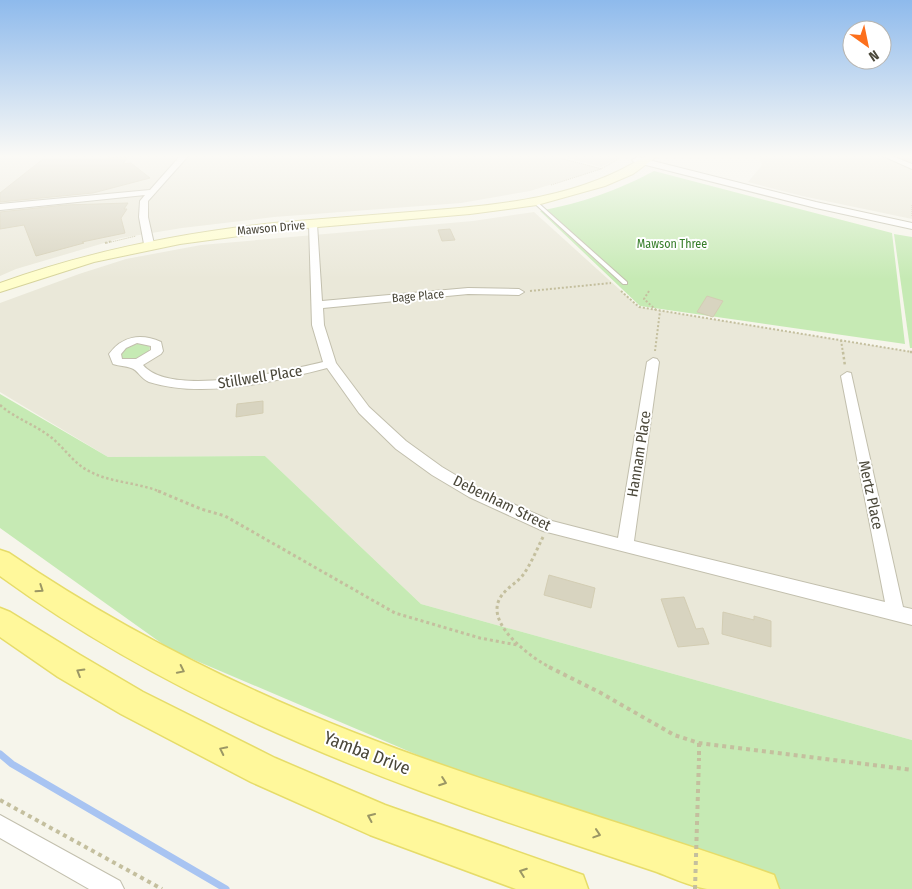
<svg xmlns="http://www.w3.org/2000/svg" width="912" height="889" font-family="'Fira Sans Condensed',sans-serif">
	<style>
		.residential { fill: #eae8d9 }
		.green { fill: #c6eab4 }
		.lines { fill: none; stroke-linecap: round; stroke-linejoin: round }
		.stream { stroke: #a8c4f2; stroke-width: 7 }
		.building { fill: #d8d4c0; stroke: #d3cdb3 }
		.service-casing { stroke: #c2bfad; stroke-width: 2 }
		.minor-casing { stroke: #c2bfad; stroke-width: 2 }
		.tertiary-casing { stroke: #c2bfad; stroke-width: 2 }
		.secondary-casing { stroke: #d6d39b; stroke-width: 2 }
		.primary-casing { stroke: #e6dc69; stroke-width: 3 }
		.path-far4 { stroke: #c4bf9e; stroke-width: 1; stroke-dasharray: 1 1; stroke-linecap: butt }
		.path-far3 { stroke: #c4bf9e; stroke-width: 2; stroke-dasharray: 2 2; stroke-linecap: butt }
		.path-far2 { stroke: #c4bf9e; stroke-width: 2.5; stroke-dasharray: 2.5 2.5; stroke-linecap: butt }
		.path-far1 { stroke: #c4bf9e; stroke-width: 3; stroke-dasharray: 3 3; stroke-linecap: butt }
		.path { stroke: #c4bf9e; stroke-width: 4; stroke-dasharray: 4 4; stroke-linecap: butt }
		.service { fill: #fff; fill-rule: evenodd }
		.minor { fill: #fff; fill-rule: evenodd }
		.tertiary { fill: #fff; fill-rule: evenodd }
		.secondary { fill: #fffecc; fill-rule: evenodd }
		.primary { fill: #fff89b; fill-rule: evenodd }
		.path-bridge { stroke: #c4bf9e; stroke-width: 4; stroke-dasharray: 4 4; stroke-linecap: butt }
		.oneway { stroke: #9b9765 }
		.labels { text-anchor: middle; stroke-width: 4; stroke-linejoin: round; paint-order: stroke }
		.far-street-label { font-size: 12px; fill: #4a4739; stroke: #fff }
		.far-park-label { font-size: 12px; fill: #377e2a; stroke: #fff }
		.street-label { font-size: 15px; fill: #4a4739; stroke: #fff }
		.near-street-label { font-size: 18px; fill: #4a4739; stroke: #fff }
	</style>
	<rect width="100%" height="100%" fill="#f6f5eb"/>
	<g class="residential">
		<path d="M 0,155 L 548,155 L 601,169 L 530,191 L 461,203 L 274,217 L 182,228 L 121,238 L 16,269 L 0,276 Z"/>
		<path d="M 555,155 L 624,155 L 601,167 Z"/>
		<path d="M 758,155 L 912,155 L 912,219 L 802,196 L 748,182 L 762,165 Z"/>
		<path d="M 534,212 L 639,307 L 912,352 L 912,740 L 421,604 L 265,456 L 108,457 L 0,392 L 0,303 L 79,274 L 126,259 L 201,245 L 473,221 Z"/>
	</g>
	<g class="green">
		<path d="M 654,171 L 892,233 L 905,344 L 640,306 L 540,211 C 584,202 614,192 654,171 Z"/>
		<path d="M 894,234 L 912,237 L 912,348 L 910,348 Z"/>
		<path d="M 140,343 L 150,347 L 149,352 L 138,359 L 122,358 L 122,353 L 126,348 Z"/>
		<path d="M 0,394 L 108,457 L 265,456 L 421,604 L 912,740 L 912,889 L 732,889 L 171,650 L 0,528 Z"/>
	</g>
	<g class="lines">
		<path class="stream" d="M 0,754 L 12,764 L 226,889"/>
	</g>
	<g class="building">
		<path d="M 128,156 L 123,164 L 131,163 L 150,178 L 93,193 L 0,202 L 0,193 L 43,159 L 102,159 Z"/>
		<path d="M 128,203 L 124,209 L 127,209 L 121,218 L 125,233 L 82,242 L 84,243 L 36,256 L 24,225 L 0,229 L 0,212 L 65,205 Z"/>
		<path d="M 450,229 L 455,240 L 442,241 L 438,230 Z"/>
		<path d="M 707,296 L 723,301 L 713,317 L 697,312 Z"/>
		<path d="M 263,401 L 263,413 L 236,417 L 237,404 Z"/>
		<path d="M 549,575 L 595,588 L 591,608 L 544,595 Z"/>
		<path d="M 684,597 L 696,629 L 703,628 L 709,644 L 678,647 L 661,599 Z"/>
		<path d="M 723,612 L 754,620 L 754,616 L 771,621 L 771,647 L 722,634 Z"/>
	</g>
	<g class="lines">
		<g class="service-casing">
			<path id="service" d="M 533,200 L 535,200 L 627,282 L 627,284 L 623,284 L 533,202 Z"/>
		</g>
		<g class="minor-casing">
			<g id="minor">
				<path d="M 181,155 L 189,155 L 148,201 L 148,217 L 154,244 L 152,246 L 149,247 L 144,244 L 139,217 L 140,201 L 145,195 L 0,210 L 0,204 L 150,190 Z"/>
				<path d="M 881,155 L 890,155 L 912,164 L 912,169 Z"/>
				<path d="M 313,221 L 317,224 L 322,301 L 468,288 L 519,289 L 524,292 L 519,295 L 468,294 L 323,308 L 324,325 L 336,363 L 369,407 L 406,441 L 442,467 L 479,489 L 552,521 L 618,538 L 647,362 L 653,358 L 657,359 L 659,362 L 634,541 L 885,602 L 841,376 L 847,372 L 851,373 L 903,607 L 912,609 L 912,625 L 543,531 L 469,497 L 432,475 L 396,449 L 359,413 L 327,368 C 273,382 204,399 149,382 C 141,379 138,370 131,368 C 126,366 119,366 113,364 L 109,354 C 122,336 141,333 161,342 L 163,351 L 161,354 L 143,365 C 170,398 286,371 323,362 L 312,325 L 309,224 ZM 137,343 L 151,346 L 151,350 L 136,359 L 122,359 L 121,354 L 126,348 Z"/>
				<path d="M 0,815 L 120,881 L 124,889 L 89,889 L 0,838 Z"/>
			</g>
		</g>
		<g class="tertiary-casing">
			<path id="tertiary" d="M 637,157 L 816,202 L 912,223 L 912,229 L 816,208 L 634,162 L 632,160 Z"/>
		</g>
		<g class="secondary-casing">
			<path id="secondary" d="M 647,155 L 659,155 L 633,174 L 605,186 L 537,205 L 470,214 L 283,230 L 180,244 L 94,262 L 0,292 L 0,283 C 92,250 186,232 284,222 C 330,218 376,215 423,211 C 501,205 580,198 647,155 Z"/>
		</g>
		<g class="primary-casing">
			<g id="primary">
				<path d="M 0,550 L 9,553 C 117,627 233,685 355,733 C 488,785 626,823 760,870 L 774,875 L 779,889 C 757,889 729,889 707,889 C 689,886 671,877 654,871 C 615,858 576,845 537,832 C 348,769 163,694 0,576 Z"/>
				<path d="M 0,608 L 10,612 L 80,655 L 143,692 L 275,758 L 385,805 L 583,875 L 588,889 L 516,889 L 370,835 L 251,782 L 121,714 L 58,677 L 0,637 Z"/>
			</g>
		</g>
		<g class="path-far4">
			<path d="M 548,155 L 602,169"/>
			<path d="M 551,185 L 601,169 L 625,155"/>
			<path d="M 912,205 L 912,217"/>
			<path d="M 107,243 L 136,236"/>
		</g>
		<g class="path-far3">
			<path d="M 105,243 L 112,241"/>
			<path d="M 530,291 L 611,283"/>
			<path d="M 621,291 L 639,307 L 912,352"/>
			<path d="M 649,291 L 644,299 L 656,310"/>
			<path d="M 841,340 L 843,353"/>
			<path d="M 655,351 L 660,311"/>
		</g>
		<g class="path-far2">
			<path d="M 843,352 L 845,366"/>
			<path d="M 910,352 L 912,352"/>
			<path d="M 0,405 C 16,419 36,425 52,438 C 64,448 74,463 87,470 C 109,483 137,482 161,492"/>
		</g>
		<g class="path-far1">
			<path d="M 158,491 L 201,509 L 225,516 L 395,613 L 480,638 L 517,645"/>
			<path d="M 543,537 C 537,549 531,564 523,575 C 516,584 504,589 499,600 C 487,626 532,658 551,668"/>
		</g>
		<g class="path">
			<path d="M 549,667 L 601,693 L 674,735 L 699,743 L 912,770"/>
			<path d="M 699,743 L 699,758"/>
			<path d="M 0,800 L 162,889"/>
		</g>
		<use href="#service" class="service"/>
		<use href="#minor" class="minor"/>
		<use href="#tertiary" class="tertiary"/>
		<use href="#secondary" class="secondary"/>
		<use href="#primary" class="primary"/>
		<path class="path-bridge" d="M 695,889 L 699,758"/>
	</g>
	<defs><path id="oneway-chevron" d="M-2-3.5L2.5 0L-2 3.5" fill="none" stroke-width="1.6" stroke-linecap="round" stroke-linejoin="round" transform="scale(1.25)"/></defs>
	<g class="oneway">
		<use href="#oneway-chevron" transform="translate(40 589) rotate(34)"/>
		<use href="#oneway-chevron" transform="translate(181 670) rotate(26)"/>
		<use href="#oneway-chevron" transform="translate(80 672) rotate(-149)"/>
		<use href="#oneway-chevron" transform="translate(223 750) rotate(-154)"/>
		<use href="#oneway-chevron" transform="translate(443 782) rotate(20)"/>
		<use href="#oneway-chevron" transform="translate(371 817) rotate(-156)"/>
		<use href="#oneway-chevron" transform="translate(597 834) rotate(18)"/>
		<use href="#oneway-chevron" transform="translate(523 872) rotate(-160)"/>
	</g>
	<linearGradient id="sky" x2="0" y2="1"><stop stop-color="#8ebaec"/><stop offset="0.56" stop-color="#fbfaf6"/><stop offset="1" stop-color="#fbfaf6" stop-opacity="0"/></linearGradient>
	<rect width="912" height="279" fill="url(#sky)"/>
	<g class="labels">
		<g class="far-street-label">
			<text transform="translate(271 228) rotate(-5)" y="4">Mawson Drive</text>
			<text transform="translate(418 296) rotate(-5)" y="4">Bage Place</text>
		</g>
		<g class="far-park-label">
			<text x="672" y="248">Mawson Three</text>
		</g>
		<g class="street-label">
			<text transform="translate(260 377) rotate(-9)" y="5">Stillwell Place</text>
			<text transform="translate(639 454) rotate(-81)" y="5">Hannam Place</text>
			<text transform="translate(871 495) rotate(78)" y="5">Mertz Place</text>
			<text transform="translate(502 503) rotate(26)" y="5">Debenham Street</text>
		</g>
		<g class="near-street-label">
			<text transform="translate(367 753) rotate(21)" y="6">Yamba Drive</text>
		</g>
	</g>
	<g transform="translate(867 45) rotate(147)"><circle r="24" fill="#ffffff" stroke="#b7b5b0"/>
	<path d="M0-4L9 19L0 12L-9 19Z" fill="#fc6f1c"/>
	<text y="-8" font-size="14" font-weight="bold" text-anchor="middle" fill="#4a4739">N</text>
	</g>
</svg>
